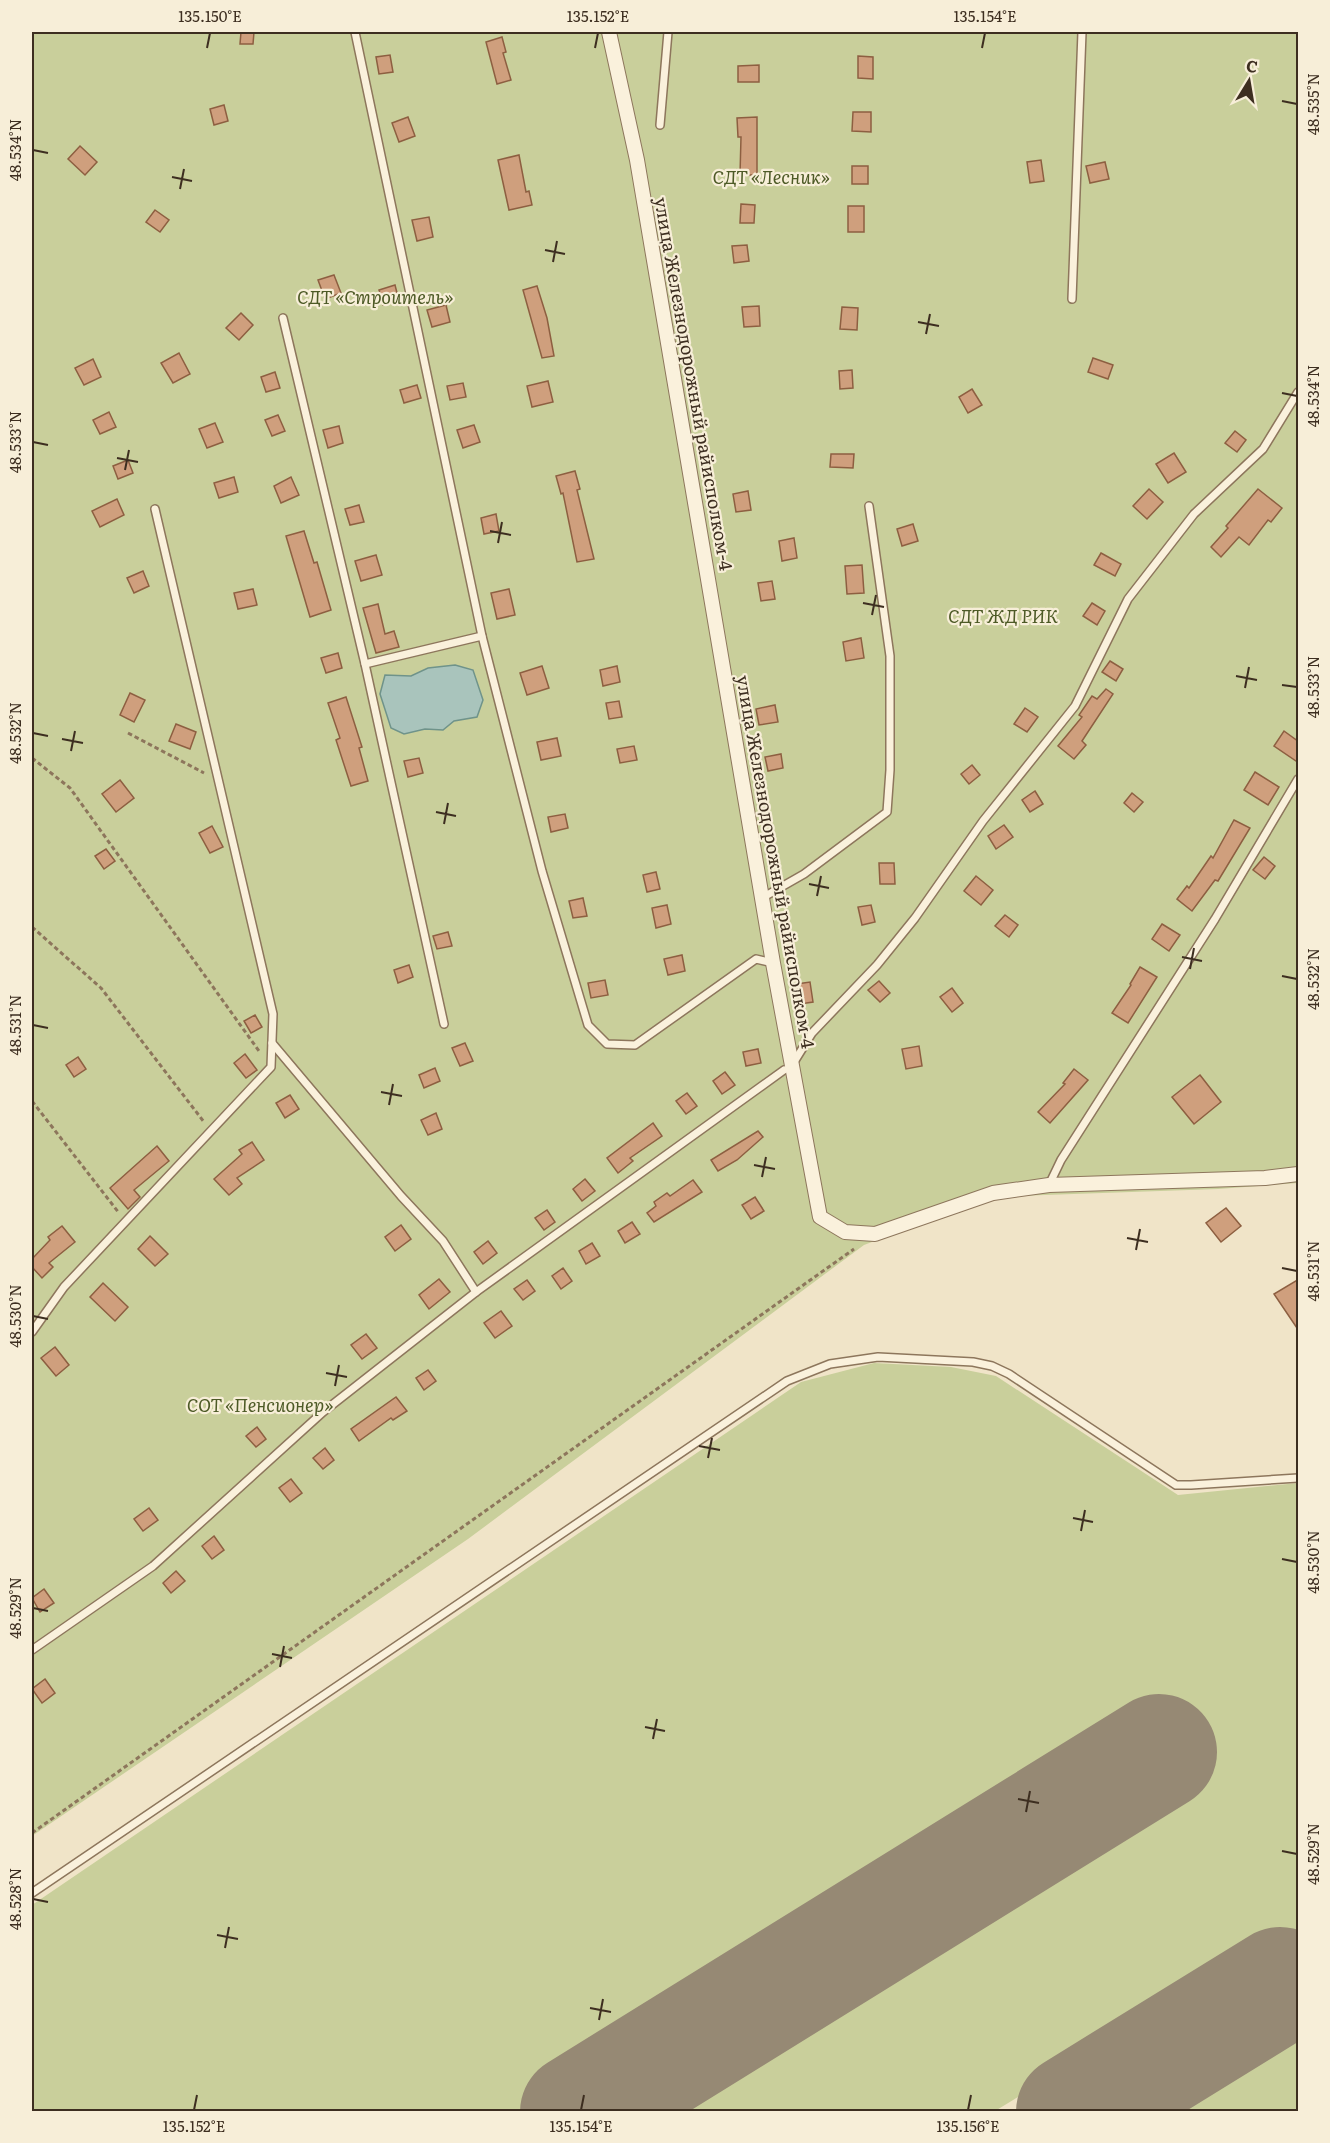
<svg xmlns="http://www.w3.org/2000/svg" width="1330" height="2143" font-family="Literata,serif">
	<style>
		.green { fill: #c9cf9b }
		.water { fill: #a9c4bc; stroke: #6f938a; stroke-width: 1.5 }
		.lines { fill: none; stroke-linecap: round; stroke-linejoin: round }
		.runway { stroke: #968974; stroke-width: 116 }
		.building { fill: #cf9f7d; stroke: #8d5f41; stroke-width: 1.5 }
		.lane-casing { stroke: #8d765c; stroke-width: 10 }
		.street-casing { stroke: #8d765c; stroke-width: 16 }
		.path { stroke: #8d765c; stroke-width: 3; stroke-dasharray: 4.5 3; stroke-linecap: butt }
		.lane { stroke: #faf1dc; stroke-width: 7 }
		.street { stroke: #faf1dc; stroke-width: 14 }
		.ticks { fill: none; stroke: #3d2e20; stroke-width: 2 }
		.labels { text-anchor: middle; stroke-width: 4.5; stroke-linejoin: round; paint-order: stroke }
		.park-label { font-size: 18px; font-style: italic; fill: #4d5a26; stroke: #f7eed8 }
		.street-label { font-size: 18px; fill: #3d2e20; stroke: #f7eed8 }
		.neatline { fill: none; stroke: #3d2e20; stroke-width: 2 }
		.ticks-label { font-size: 15px; text-anchor: middle; fill: #3d2e20 }
	</style>
	<rect width="100%" height="100%" fill="#f0e4c8"/>
	<g class="green">
		<path d="M 32,32 L 1298,32 L 1298,1183 L 1218,1189 L 990,1197 L 864,1245 L 468,1539 L 32,1836 Z"/>
		<path d="M 874,1363 L 951,1367 L 996,1376 L 1178,1495 L 1298,1483 L 1298,1979 L 1274,1941 L 995,2111 L 32,2111 L 32,1905 L 801,1382 Z"/>
		<path d="M 1298,2013 L 1298,2111 L 1145,2111 L 1290,2021 Z"/>
	</g>
	<path class="water" d="M 455,665 L 473,670 L 483,700 L 477,717 L 454,721 L 443,730 L 425,729 L 404,734 L 391,728 L 380,694 L 385,675 L 411,676 L 428,668 Z"/>
	<g class="lines">
		<g class="runway">
			<path d="M 578,2112 L 1159,1752"/>
			<path d="M 1074,2112 L 1280,1985"/>
		</g>
	</g>
	<g class="building">
		<path d="M 241,32 L 254,32 L 253,44 L 240,44 Z"/>
		<path d="M 502,37 L 506,52 L 503,53 L 511,80 L 497,84 L 486,42 Z"/>
		<path d="M 390,55 L 393,72 L 379,74 L 376,57 Z"/>
		<path d="M 858,56 L 873,57 L 873,79 L 858,78 Z"/>
		<path d="M 759,65 L 759,82 L 738,82 L 738,66 Z"/>
		<path d="M 224,105 L 228,121 L 214,125 L 210,109 Z"/>
		<path d="M 853,112 L 871,112 L 871,132 L 852,131 Z"/>
		<path d="M 408,117 L 415,136 L 399,142 L 392,123 Z"/>
		<path d="M 757,117 L 757,175 L 740,175 L 741,137 L 738,137 L 737,118 Z"/>
		<path d="M 80,146 L 97,162 L 85,175 L 68,159 Z"/>
		<path d="M 519,155 L 526,192 L 529,191 L 532,205 L 509,210 L 498,160 Z"/>
		<path d="M 1041,160 L 1044,181 L 1030,183 L 1027,162 Z"/>
		<path d="M 1105,162 L 1109,179 L 1090,183 L 1086,166 Z"/>
		<rect x="852" y="166" width="16" height="18"/>
		<path d="M 741,204 L 755,205 L 754,223 L 740,223 Z"/>
		<rect x="848" y="206" width="16" height="26"/>
		<path d="M 155,210 L 169,220 L 160,232 L 146,222 Z"/>
		<path d="M 429,217 L 433,237 L 417,241 L 412,220 Z"/>
		<path d="M 747,245 L 749,261 L 734,263 L 732,246 Z"/>
		<path d="M 334,275 L 341,293 L 325,299 L 318,280 Z"/>
		<path d="M 395,285 L 399,301 L 383,305 L 379,290 Z"/>
		<path d="M 537,286 L 547,318 L 554,356 L 542,358 L 523,290 Z"/>
		<path d="M 446,305 L 450,322 L 432,327 L 427,310 Z"/>
		<path d="M 759,306 L 760,326 L 744,327 L 742,307 Z"/>
		<path d="M 842,307 L 858,308 L 857,330 L 840,329 Z"/>
		<path d="M 241,313 L 253,325 L 239,340 L 226,328 Z"/>
		<path d="M 179,353 L 190,374 L 173,383 L 161,363 Z"/>
		<path d="M 1093,358 L 1113,365 L 1108,379 L 1088,372 Z"/>
		<path d="M 93,359 L 101,377 L 84,385 L 75,368 Z"/>
		<path d="M 852,370 L 853,388 L 840,389 L 839,371 Z"/>
		<path d="M 275,372 L 280,388 L 266,392 L 261,377 Z"/>
		<path d="M 548,381 L 553,402 L 532,407 L 527,386 Z"/>
		<path d="M 463,383 L 466,397 L 450,400 L 447,386 Z"/>
		<path d="M 417,385 L 421,398 L 404,403 L 400,390 Z"/>
		<path d="M 972,389 L 982,405 L 968,413 L 959,397 Z"/>
		<path d="M 109,412 L 116,427 L 100,434 L 93,420 Z"/>
		<path d="M 278,415 L 285,431 L 272,436 L 265,420 Z"/>
		<path d="M 215,423 L 223,442 L 207,448 L 199,429 Z"/>
		<path d="M 474,425 L 480,442 L 463,448 L 457,430 Z"/>
		<path d="M 339,426 L 343,443 L 328,448 L 323,430 Z"/>
		<path d="M 1235,431 L 1246,440 L 1237,452 L 1225,443 Z"/>
		<path d="M 1174,453 L 1186,472 L 1168,483 L 1156,464 Z"/>
		<path d="M 831,454 L 854,454 L 853,468 L 830,467 Z"/>
		<path d="M 128,460 L 133,473 L 118,479 L 113,466 Z"/>
		<path d="M 575,471 L 580,489 L 577,490 L 594,559 L 577,562 L 563,493 L 561,494 L 556,476 Z"/>
		<path d="M 234,477 L 238,492 L 219,498 L 214,483 Z"/>
		<path d="M 291,477 L 299,495 L 281,503 L 274,486 Z"/>
		<path d="M 1149,489 L 1163,502 L 1147,519 L 1133,506 Z"/>
		<path d="M 1258,489 L 1282,508 L 1271,522 L 1268,520 L 1249,545 L 1239,537 L 1221,557 L 1211,547 L 1228,528 L 1226,526 Z"/>
		<path d="M 748,491 L 751,510 L 736,512 L 733,494 Z"/>
		<path d="M 117,499 L 124,515 L 100,527 L 92,511 Z"/>
		<path d="M 359,505 L 364,522 L 350,525 L 345,509 Z"/>
		<path d="M 496,514 L 499,531 L 484,534 L 481,518 Z"/>
		<path d="M 913,524 L 918,541 L 902,546 L 897,529 Z"/>
		<path d="M 304,531 L 314,563 L 317,562 L 331,610 L 310,617 L 286,536 Z"/>
		<path d="M 794,538 L 797,558 L 782,561 L 779,541 Z"/>
		<path d="M 1101,553 L 1121,564 L 1115,576 L 1094,565 Z"/>
		<path d="M 376,555 L 382,575 L 361,581 L 355,561 Z"/>
		<path d="M 862,565 L 864,593 L 847,594 L 845,566 Z"/>
		<path d="M 143,571 L 149,586 L 134,593 L 127,578 Z"/>
		<path d="M 772,581 L 775,599 L 761,601 L 758,583 Z"/>
		<path d="M 253,589 L 257,605 L 238,609 L 234,593 Z"/>
		<path d="M 509,589 L 515,615 L 497,619 L 491,593 Z"/>
		<path d="M 1092,603 L 1105,611 L 1097,625 L 1083,616 Z"/>
		<path d="M 378,604 L 385,634 L 394,631 L 399,647 L 376,653 L 363,608 Z"/>
		<path d="M 861,638 L 864,658 L 846,661 L 843,642 Z"/>
		<path d="M 338,653 L 342,668 L 326,673 L 321,658 Z"/>
		<path d="M 1110,661 L 1123,669 L 1116,681 L 1102,672 Z"/>
		<path d="M 542,666 L 549,688 L 527,695 L 520,673 Z"/>
		<path d="M 617,666 L 620,682 L 603,686 L 600,670 Z"/>
		<path d="M 1106,689 L 1113,694 L 1082,741 L 1086,745 L 1074,759 L 1058,746 L 1082,717 L 1079,715 L 1092,696 L 1097,699 Z"/>
		<path d="M 130,693 L 145,700 L 134,722 L 120,715 Z"/>
		<path d="M 346,697 L 362,747 L 359,748 L 368,781 L 351,786 L 336,740 L 340,738 L 328,703 Z"/>
		<path d="M 619,701 L 622,717 L 609,719 L 606,703 Z"/>
		<path d="M 775,705 L 778,722 L 759,725 L 756,709 Z"/>
		<path d="M 1025,708 L 1038,717 L 1027,732 L 1014,724 Z"/>
		<path d="M 176,724 L 196,732 L 190,749 L 169,741 Z"/>
		<path d="M 1284,731 L 1299,742 L 1299,763 L 1274,746 Z"/>
		<path d="M 557,738 L 561,756 L 541,760 L 537,742 Z"/>
		<path d="M 634,746 L 637,760 L 620,763 L 617,749 Z"/>
		<path d="M 781,754 L 783,768 L 768,771 L 765,757 Z"/>
		<path d="M 419,758 L 423,773 L 408,777 L 404,761 Z"/>
		<path d="M 972,765 L 980,775 L 969,784 L 961,774 Z"/>
		<path d="M 1255,772 L 1279,787 L 1268,805 L 1244,790 Z"/>
		<path d="M 120,780 L 134,798 L 116,812 L 102,794 Z"/>
		<path d="M 1035,791 L 1043,804 L 1030,812 L 1022,800 Z"/>
		<path d="M 1132,793 L 1143,802 L 1134,812 L 1124,803 Z"/>
		<path d="M 565,814 L 568,828 L 551,832 L 548,817 Z"/>
		<path d="M 1234,820 L 1250,828 L 1218,881 L 1215,880 L 1192,911 L 1177,899 L 1187,886 L 1189,888 L 1211,856 L 1213,858 Z"/>
		<path d="M 1004,825 L 1013,837 L 996,849 L 988,836 Z"/>
		<path d="M 212,826 L 223,847 L 210,853 L 199,833 Z"/>
		<path d="M 106,849 L 115,861 L 104,869 L 95,856 Z"/>
		<path d="M 1264,857 L 1275,866 L 1265,879 L 1253,870 Z"/>
		<path d="M 879,863 L 894,863 L 895,884 L 880,884 Z"/>
		<path d="M 656,872 L 660,889 L 647,892 L 643,875 Z"/>
		<path d="M 976,876 L 993,890 L 981,905 L 964,891 Z"/>
		<path d="M 583,898 L 587,916 L 573,918 L 569,901 Z"/>
		<path d="M 667,905 L 671,924 L 656,928 L 652,908 Z"/>
		<path d="M 871,905 L 875,922 L 862,925 L 858,907 Z"/>
		<path d="M 1005,915 L 1018,925 L 1009,937 L 995,926 Z"/>
		<path d="M 1162,924 L 1180,935 L 1169,951 L 1152,939 Z"/>
		<path d="M 448,932 L 452,946 L 437,949 L 433,936 Z"/>
		<path d="M 682,955 L 685,971 L 668,975 L 664,959 Z"/>
		<path d="M 409,965 L 413,977 L 398,983 L 394,970 Z"/>
		<path d="M 1140,967 L 1157,977 L 1128,1023 L 1112,1013 L 1131,985 L 1130,984 Z"/>
		<path d="M 605,980 L 608,995 L 591,998 L 588,983 Z"/>
		<path d="M 879,981 L 890,993 L 880,1002 L 868,990 Z"/>
		<path d="M 810,982 L 813,1002 L 800,1004 L 797,984 Z"/>
		<path d="M 952,988 L 963,1003 L 952,1012 L 940,997 Z"/>
		<path d="M 255,1015 L 262,1027 L 251,1033 L 244,1021 Z"/>
		<path d="M 465,1043 L 473,1061 L 460,1066 L 452,1048 Z"/>
		<path d="M 919,1046 L 922,1066 L 906,1069 L 902,1049 Z"/>
		<path d="M 758,1049 L 761,1063 L 746,1066 L 743,1052 Z"/>
		<path d="M 245,1054 L 257,1070 L 246,1078 L 234,1063 Z"/>
		<path d="M 78,1057 L 86,1069 L 74,1077 L 66,1065 Z"/>
		<path d="M 435,1068 L 440,1081 L 424,1088 L 419,1075 Z"/>
		<path d="M 1074,1069 L 1088,1080 L 1050,1123 L 1038,1112 L 1065,1084 L 1063,1083 Z"/>
		<path d="M 725,1072 L 735,1085 L 722,1094 L 713,1081 Z"/>
		<path d="M 1200,1075 L 1221,1102 L 1194,1124 L 1172,1097 Z"/>
		<path d="M 687,1093 L 697,1106 L 686,1114 L 676,1101 Z"/>
		<path d="M 290,1095 L 299,1109 L 285,1118 L 276,1103 Z"/>
		<path d="M 436,1113 L 442,1129 L 428,1135 L 421,1120 Z"/>
		<path d="M 653,1123 L 662,1136 L 630,1158 L 633,1161 L 618,1173 L 607,1158 Z"/>
		<path d="M 758,1131 L 763,1137 L 737,1160 L 718,1171 L 711,1160 Z"/>
		<path d="M 252,1142 L 264,1160 L 237,1178 L 242,1184 L 229,1195 L 214,1179 L 242,1154 L 239,1150 Z"/>
		<path d="M 157,1146 L 169,1161 L 134,1190 L 140,1197 L 128,1209 L 110,1188 Z"/>
		<path d="M 585,1179 L 595,1191 L 582,1201 L 573,1189 Z"/>
		<path d="M 693,1180 L 702,1192 L 654,1222 L 647,1213 L 656,1206 L 654,1202 L 667,1193 L 670,1196 Z"/>
		<path d="M 755,1197 L 764,1211 L 751,1219 L 742,1205 Z"/>
		<path d="M 1226,1208 L 1241,1226 L 1221,1242 L 1206,1223 Z"/>
		<path d="M 547,1210 L 555,1222 L 544,1230 L 535,1218 Z"/>
		<path d="M 632,1222 L 640,1234 L 625,1243 L 618,1231 Z"/>
		<path d="M 401,1225 L 411,1239 L 395,1251 L 385,1237 Z"/>
		<path d="M 62,1226 L 75,1242 L 49,1263 L 53,1267 L 42,1278 L 32,1267 L 32,1259 L 50,1240 L 48,1237 Z"/>
		<path d="M 150,1236 L 168,1254 L 155,1266 L 138,1249 Z"/>
		<path d="M 488,1241 L 497,1253 L 483,1264 L 474,1252 Z"/>
		<path d="M 592,1243 L 600,1256 L 586,1264 L 579,1251 Z"/>
		<path d="M 563,1268 L 572,1281 L 561,1289 L 552,1276 Z"/>
		<path d="M 439,1279 L 450,1292 L 429,1309 L 419,1295 Z"/>
		<path d="M 1299,1279 L 1299,1331 L 1274,1294 Z"/>
		<path d="M 527,1280 L 535,1291 L 523,1300 L 514,1289 Z"/>
		<path d="M 103,1283 L 128,1307 L 115,1321 L 90,1297 Z"/>
		<path d="M 501,1311 L 512,1326 L 495,1338 L 484,1323 Z"/>
		<path d="M 366,1334 L 377,1348 L 362,1359 L 351,1345 Z"/>
		<path d="M 55,1347 L 69,1365 L 56,1376 L 41,1358 Z"/>
		<path d="M 428,1370 L 436,1381 L 424,1390 L 416,1378 Z"/>
		<path d="M 396,1397 L 407,1411 L 393,1420 L 391,1418 L 359,1441 L 351,1429 Z"/>
		<path d="M 257,1427 L 266,1439 L 256,1447 L 246,1436 Z"/>
		<path d="M 325,1448 L 334,1460 L 323,1469 L 313,1458 Z"/>
		<path d="M 291,1479 L 302,1493 L 290,1502 L 279,1488 Z"/>
		<path d="M 149,1508 L 158,1520 L 143,1531 L 134,1519 Z"/>
		<path d="M 214,1536 L 224,1550 L 212,1559 L 202,1546 Z"/>
		<path d="M 176,1571 L 185,1581 L 171,1593 L 163,1583 Z"/>
		<path d="M 44,1589 L 54,1603 L 40,1612 L 32,1598 Z"/>
		<path d="M 45,1679 L 55,1693 L 42,1703 L 32,1689 Z"/>
	</g>
	<g class="lines">
		<g class="lane-casing">
			<g id="lane">
				<path d="M 355,32 L 482,636 L 542,871 L 588,1025 L 607,1044 L 635,1045 L 756,959 L 773,963"/>
				<path d="M 660,125 L 668,32"/>
				<path d="M 1072,299 L 1082,32"/>
				<path d="M 283,318 L 365,664 L 444,1024"/>
				<path d="M 365,664 L 482,636"/>
				<path d="M 762,898 L 804,874 L 887,812 L 890,770 L 890,656 L 869,506"/>
				<path d="M 272,1043 L 401,1196 L 443,1241 L 476,1292"/>
				<path d="M 794,1062 L 812,1033 L 877,965 L 915,918 L 983,821 L 1075,706 L 1128,599 L 1194,514 L 1263,449 L 1298,392"/>
				<path d="M 1049,1185 L 1061,1160 L 1215,919 L 1298,779"/>
				<path d="M 32,1332 L 64,1287 L 271,1067 L 273,1014 L 155,509"/>
				<path d="M 32,1650 L 153,1566 L 323,1412 L 476,1292 L 784,1070"/>
				<path d="M 32,1893 L 787,1381 L 830,1364 L 878,1357 L 973,1362 L 992,1366 L 1009,1374 L 1176,1485 L 1191,1485 L 1298,1478"/>
			</g>
		</g>
		<g class="street-casing">
			<path id="street" d="M 609,32 L 637,160 L 773,963 L 820,1217 L 845,1232 L 875,1234 L 993,1193 L 1049,1185 L 1265,1178 L 1298,1174"/>
		</g>
		<g class="path">
			<path d="M 128,733 L 204,773"/>
			<path d="M 32,758 L 70,788 L 259,1051"/>
			<path d="M 32,927 L 101,988 L 204,1122"/>
			<path d="M 32,1101 L 119,1213"/>
			<path d="M 32,1833 L 854,1249"/>
		</g>
		<use href="#lane" class="lane"/>
		<use href="#street" class="street"/>
	</g>
	<path class="ticks" d="M 207,48 L 210,33M 595,48 L 598,33M 982,48 L 985,33M 1282,101 L 1297,104M 33,150 L 48,153M 172,177 L 192,181M 180,189 L 184,169M 545,250 L 565,254M 553,262 L 557,241M 918,322 L 939,326M 926,334 L 930,314M 1282,393 L 1297,396M 33,442 L 48,445M 117,458 L 138,462M 125,470 L 129,450M 490,531 L 511,535M 498,543 L 502,522M 863,603 L 884,607M 872,615 L 876,595M 1236,676 L 1257,680M 1282,685 L 1297,687M 1245,688 L 1249,667M 33,733 L 48,736M 62,739 L 83,743M 71,751 L 75,731M 436,812 L 456,816M 444,824 L 448,803M 809,884 L 829,888M 817,896 L 821,876M 1182,957 L 1202,961M 1190,969 L 1194,948M 1282,976 L 1297,979M 33,1025 L 48,1028M 381,1092 L 402,1096M 389,1105 L 393,1084M 754,1165 L 775,1169M 762,1177 L 766,1157M 1127,1238 L 1148,1242M 1136,1250 L 1140,1229M 1282,1268 L 1297,1271M 33,1316 L 48,1319M 326,1373 L 347,1377M 335,1386 L 339,1365M 699,1446 L 720,1450M 708,1458 L 712,1438M 1073,1518 L 1093,1522M 1081,1531 L 1085,1510M 1282,1559 L 1297,1562M 33,1608 L 48,1611M 272,1654 L 292,1658M 280,1667 L 284,1646M 645,1727 L 665,1731M 653,1739 L 657,1719M 1018,1799 L 1039,1803M 1026,1812 L 1030,1791M 1282,1851 L 1297,1854M 33,1899 L 48,1902M 217,1935 L 238,1939M 225,1948 L 229,1927M 590,2008 L 611,2012M 599,2020 L 603,1999M 194,2110 L 197,2095M 581,2110 L 584,2095M 968,2110 L 971,2095"/>
	<g class="labels">
		<g class="park-label">
			<text x="771" y="184">СДТ «Лесник»</text>
			<text x="375" y="304">СДТ «Строитель»</text>
			<text x="1003" y="623">СДТ ЖД РИК</text>
			<text x="260" y="1412">СОТ «Пенсионер»</text>
		</g>
		<g class="street-label">
			<text transform="translate(693 384) rotate(80)" y="6">улица Железнодорожный райисполком-4</text>
			<text transform="translate(775 862) rotate(80)" y="6">улица Железнодорожный райисполком-4</text>
		</g>
	</g>
	<rect width="1330" height="2143" fill="none" stroke="#f7eed8" stroke-width="66"/>
	<g transform="translate(1249 81) rotate(11)" stroke="#f7eed8" stroke-width="4.5" paint-order="stroke">
	<path d="M0-4.5L10 22L0 15L-10 22Z" fill="#3d2e20"/>
	<text y="-9" font-size="16" font-weight="bold" text-anchor="middle" fill="#3d2e20">С</text>
	</g>
	<rect x="33" y="33" width="1264" height="2077" class="neatline"/>
	<g class="ticks-label">
		<text x="210" y="22">135.150°E</text>
		<text x="598" y="22">135.152°E</text>
		<text x="985" y="22">135.154°E</text>
		<text transform="translate(1314 104) rotate(-90)" y="5">48.535°N</text>
		<text transform="translate(16 150) rotate(-90)" y="5">48.534°N</text>
		<text transform="translate(1314 396) rotate(-90)" y="5">48.534°N</text>
		<text transform="translate(16 442) rotate(-90)" y="5">48.533°N</text>
		<text transform="translate(1314 687) rotate(-90)" y="5">48.533°N</text>
		<text transform="translate(16 733) rotate(-90)" y="5">48.532°N</text>
		<text transform="translate(1314 979) rotate(-90)" y="5">48.532°N</text>
		<text transform="translate(16 1025) rotate(-90)" y="5">48.531°N</text>
		<text transform="translate(1314 1271) rotate(-90)" y="5">48.531°N</text>
		<text transform="translate(16 1316) rotate(-90)" y="5">48.530°N</text>
		<text transform="translate(1314 1562) rotate(-90)" y="5">48.530°N</text>
		<text transform="translate(16 1608) rotate(-90)" y="5">48.529°N</text>
		<text transform="translate(1314 1854) rotate(-90)" y="5">48.529°N</text>
		<text transform="translate(16 1899) rotate(-90)" y="5">48.528°N</text>
		<text x="194" y="2132">135.152°E</text>
		<text x="581" y="2132">135.154°E</text>
		<text x="968" y="2132">135.156°E</text>
	</g>
</svg>
